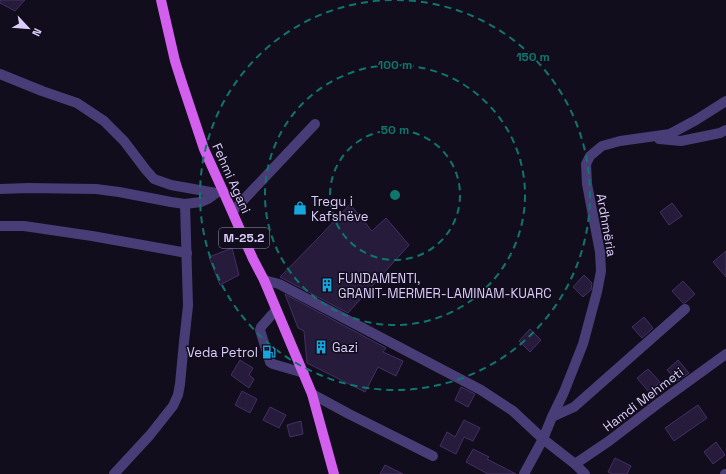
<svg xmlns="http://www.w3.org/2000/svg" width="726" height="474" font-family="'Space Grotesk',sans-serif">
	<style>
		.building { fill: #271b3b; stroke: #432f65 }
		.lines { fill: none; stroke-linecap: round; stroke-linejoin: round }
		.minor { stroke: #493d77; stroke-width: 10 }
		.major { stroke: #d35fef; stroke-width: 10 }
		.ring { fill: none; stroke: #0f766e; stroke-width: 2; stroke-dasharray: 7 5 }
		.labels { text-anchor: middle; stroke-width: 3; stroke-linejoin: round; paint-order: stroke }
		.shield { fill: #120d1c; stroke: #9e93b7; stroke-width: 1 }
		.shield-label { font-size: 12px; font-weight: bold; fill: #dacdfa }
		.street-label { font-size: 13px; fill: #dacdfa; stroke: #120d1c }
		.poi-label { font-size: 13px; fill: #dacdfa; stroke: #120d1c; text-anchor: start }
		.centre { fill: #0f766e; stroke: #120d1c; stroke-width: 2 }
		.ring-label { font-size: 12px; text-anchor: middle; font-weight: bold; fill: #0f766e; stroke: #120d1c; stroke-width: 3; stroke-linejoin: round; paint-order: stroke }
	</style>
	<rect width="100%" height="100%" fill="#120d1c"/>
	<g class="building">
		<path d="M 0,0 L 25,0 L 15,11 L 0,3 Z"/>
		<path d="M 672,203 L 682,216 L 669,225 L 660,212 Z"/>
		<path d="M 350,204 L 372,231 L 386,218 L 409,245 L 348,313 L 280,277 L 322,234 Z"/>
		<path d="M 232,248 L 239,275 L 220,285 L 209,257 Z"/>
		<path d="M 726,251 L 726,277 L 713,262 Z"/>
		<path d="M 584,275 L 592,283 L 591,290 L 583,297 L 573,287 Z"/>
		<path d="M 683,281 L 695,294 L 685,303 L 683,303 L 672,291 Z"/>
		<path d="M 285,294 L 386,348 L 383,352 L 403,361 L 396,376 L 378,367 L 365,392 L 307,363 L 304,331 L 298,328 Z"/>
		<path d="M 644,317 L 653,328 L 642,338 L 632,327 Z"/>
		<path d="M 530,329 L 541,340 L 530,352 L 519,341 Z"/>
		<path d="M 240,360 L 253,368 L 249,375 L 254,379 L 249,388 L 231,375 Z"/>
		<path d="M 678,360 L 689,373 L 677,381 L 667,370 Z"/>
		<path d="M 648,369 L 660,382 L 649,392 L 637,378 Z"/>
		<path d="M 461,387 L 475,394 L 468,407 L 455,400 Z"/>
		<path d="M 242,391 L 257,399 L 250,413 L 235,405 Z"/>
		<path d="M 698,405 L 707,418 L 674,441 L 665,428 Z"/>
		<path d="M 270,407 L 286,415 L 279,428 L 263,420 Z"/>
		<path d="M 464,420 L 480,428 L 473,441 L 464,437 L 456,454 L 440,446 L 447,432 L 455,437 Z"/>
		<path d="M 301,421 L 303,434 L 290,437 L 287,425 Z"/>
		<path d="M 716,442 L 725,455 L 713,464 L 704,452 Z"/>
		<path d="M 473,449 L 489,457 L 487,459 L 516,474 L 488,474 L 466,462 Z"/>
		<path d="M 615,458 L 631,466 L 627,474 L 613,474 L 608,472 Z"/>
		<path d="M 385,465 L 403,474 L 380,474 Z"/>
	</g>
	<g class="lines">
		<g class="minor">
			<path d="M 0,74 L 42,91 L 77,103 L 104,121 L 124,141 L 146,170 L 154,179 L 171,185 L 216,193 L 223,191"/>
			<path d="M 659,139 L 681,141 L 720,133 L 726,130"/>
			<path d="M 0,189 L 28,188 L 96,189 L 119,192 L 171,202 L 185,204 L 201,202 L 208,199 L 216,193"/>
			<path d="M 233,211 L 315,124"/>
			<path d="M 0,226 L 24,226 L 92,236 L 187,253"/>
			<path d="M 264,280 L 279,284 L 481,390 L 513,411 L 543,439 L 575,464 L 585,474"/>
			<path d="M 276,310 L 261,327 L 260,330 L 270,362 L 273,364 L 304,373"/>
			<path d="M 312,394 L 349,414 L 433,456"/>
			<path d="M 552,417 L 574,407 L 685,309"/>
			<path d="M 575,464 L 609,441 L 660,402 L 726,354"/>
			<path d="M 114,474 L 150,435 L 165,416 L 173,406 L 178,395 L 180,384 L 184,342 L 188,306 L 185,204"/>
			<path d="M 524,474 L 543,439 L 552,417 L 564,392 L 583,344 L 597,292 L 601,271 L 600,252 L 587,184 L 586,164 L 590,156 L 602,146 L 620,141 L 670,134 L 696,120 L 726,101"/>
			<path d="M 725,474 L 726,474"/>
		</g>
		<path class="major" d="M 161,0 L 175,61 L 182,83 L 204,149 L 223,191 L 253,259 L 264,280 L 312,394 L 334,474"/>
	</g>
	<g class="ring">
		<circle cx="395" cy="195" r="65"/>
		<circle cx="395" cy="195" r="130"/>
		<path d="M397 0A195 195 0 1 1 393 0"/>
	</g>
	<defs>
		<g id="shop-bare" transform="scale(1.08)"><path d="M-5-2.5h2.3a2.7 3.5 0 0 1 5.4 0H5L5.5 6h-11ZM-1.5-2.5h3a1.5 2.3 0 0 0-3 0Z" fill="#16a7de" stroke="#120d1c" stroke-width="2.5" paint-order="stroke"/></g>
		<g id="building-bare" transform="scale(1.08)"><path d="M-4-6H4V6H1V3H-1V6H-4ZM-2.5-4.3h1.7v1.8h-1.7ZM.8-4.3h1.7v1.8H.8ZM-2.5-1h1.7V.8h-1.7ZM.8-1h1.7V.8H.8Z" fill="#16a7de" stroke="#120d1c" stroke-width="2.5" paint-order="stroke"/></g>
		<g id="fuel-bare" transform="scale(1.08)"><path d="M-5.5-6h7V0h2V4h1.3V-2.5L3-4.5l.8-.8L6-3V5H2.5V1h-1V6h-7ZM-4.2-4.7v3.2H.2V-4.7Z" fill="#16a7de" stroke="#120d1c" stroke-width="2.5" paint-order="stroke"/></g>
	</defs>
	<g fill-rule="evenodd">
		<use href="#shop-bare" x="300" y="208"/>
		<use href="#building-bare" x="327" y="285"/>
		<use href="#building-bare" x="321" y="347"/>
		<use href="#fuel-bare" x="269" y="352"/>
	</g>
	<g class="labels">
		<rect class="shield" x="219" y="228" width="50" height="20" rx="3"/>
		<g class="shield-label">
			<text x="244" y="242">M-25.2</text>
		</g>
		<g class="street-label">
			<text transform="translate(232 178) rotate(66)" y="5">Fehmi Agani</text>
			<text transform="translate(607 225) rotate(80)" y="5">Ardhmëria</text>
			<text transform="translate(643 399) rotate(-37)" y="5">Hamdi Mehmeti</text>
		</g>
		<g class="poi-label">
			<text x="311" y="206">Tregu i<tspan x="311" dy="15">Kafshëve</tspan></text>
			<text x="338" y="283">FUNDAMENTI,<tspan x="338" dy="15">GRANIT-MERMER-LAMINAM-KUARC</tspan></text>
			<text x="332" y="352">Gazi</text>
			<text x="258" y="357" text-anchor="end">Veda Petrol</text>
		</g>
	</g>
	<circle cx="395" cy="195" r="6" class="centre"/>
	<g class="ring-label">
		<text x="533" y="61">150 m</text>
		<text x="395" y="69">100 m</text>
		<text x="395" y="134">50 m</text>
	</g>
	<g transform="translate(28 28) rotate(116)" stroke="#120d1c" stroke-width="3" paint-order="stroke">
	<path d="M0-3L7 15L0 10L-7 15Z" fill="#dacdfa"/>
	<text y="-6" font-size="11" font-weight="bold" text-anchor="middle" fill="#dacdfa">N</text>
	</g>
</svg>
